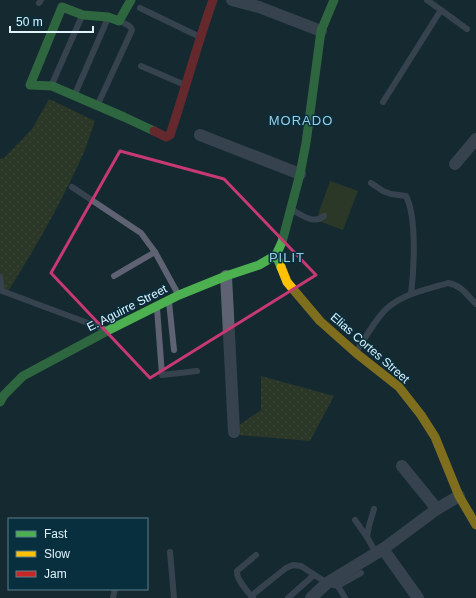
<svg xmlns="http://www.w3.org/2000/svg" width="476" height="598" font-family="Arial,sans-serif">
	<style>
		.grass { fill: url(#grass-dots) }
		.garden { fill: #45471b }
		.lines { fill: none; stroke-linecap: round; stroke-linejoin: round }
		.lane { stroke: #5e6272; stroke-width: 6 }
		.street { stroke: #5e6272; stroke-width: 12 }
		.fast { stroke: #4caf50; stroke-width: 9 }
		.slow { stroke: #ffc107; stroke-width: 9 }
		.jam { stroke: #c62828; stroke-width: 9 }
		.marked { fill: none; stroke: #c63973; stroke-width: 3; stroke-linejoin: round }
		.labels { text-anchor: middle; stroke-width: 3; stroke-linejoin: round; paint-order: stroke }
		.street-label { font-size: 12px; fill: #e0f4fe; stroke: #082f3e }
		.neighbourhood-label { font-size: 13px; letter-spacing: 1px; fill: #99cce4; stroke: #082f3e }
	</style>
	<defs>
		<pattern id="grass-dots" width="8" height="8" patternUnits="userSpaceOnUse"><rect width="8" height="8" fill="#45471b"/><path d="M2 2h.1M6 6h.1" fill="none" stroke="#60623d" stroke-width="1.8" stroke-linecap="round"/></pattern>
	</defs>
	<rect width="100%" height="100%" fill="#152931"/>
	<g class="grass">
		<path d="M 49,99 L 95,121 C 90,135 86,149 80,161 C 59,207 34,250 7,293 L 0,291 L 0,159 L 4,158 L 32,129 Z"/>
		<path d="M 261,376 L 334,396 L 310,441 L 238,435 L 239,425 L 261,410 Z"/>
	</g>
	<path class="garden" d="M 330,181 L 358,191 L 343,230 L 316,220 Z"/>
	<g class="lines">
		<g class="lane">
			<path d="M 39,3 L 41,0"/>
			<path d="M 140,8 L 198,36"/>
			<path d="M 441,10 L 467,29"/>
			<path d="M 141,66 L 185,85"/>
			<path d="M 52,84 L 82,16"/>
			<path d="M 75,94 L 108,18"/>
			<path d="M 383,102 L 441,10 L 427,0"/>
			<path d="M 98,104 L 132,30 C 131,25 125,24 120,21"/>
			<path d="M 371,183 L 383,191 L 391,194 L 406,196 C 417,217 414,271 411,294"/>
			<path d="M 72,187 L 141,233 L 155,252 L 178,294"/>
			<path d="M 292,210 C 302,215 314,225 324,216"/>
			<path d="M 114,276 L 155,252"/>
			<path d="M 0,277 L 2,291 L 104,329"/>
			<path d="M 169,302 L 174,350"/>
			<path d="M 157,308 L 162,375 L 197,371"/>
			<path d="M 356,352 C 364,340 371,327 380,316 C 395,295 425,290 448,283 C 461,285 467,295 476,304"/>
			<path d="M 355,520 L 367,537 L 376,553"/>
			<path d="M 367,537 L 369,526 L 374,509"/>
			<path d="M 170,552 L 174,598"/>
			<path d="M 338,586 L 345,598"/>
			<path d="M 251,596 L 286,568 L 293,565 L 301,566 L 327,583 L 338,586 L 361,573"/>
			<path d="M 113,598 L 115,589"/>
			<path d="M 253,598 C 247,591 236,579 237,571 L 256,555"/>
			<path d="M 288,598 L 314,575"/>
		</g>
		<g class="street">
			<path d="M 232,0 L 259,7 L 321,31"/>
			<path d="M 200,135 L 300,174"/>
			<path d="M 455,164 L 476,139"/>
			<path d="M 226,276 L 234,432"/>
			<path d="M 402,466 L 437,509"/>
			<path d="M 383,549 L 418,598"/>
			<path d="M 311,598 L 327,583 L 383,549 L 437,509 L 459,496"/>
		</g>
		<g class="fast">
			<path d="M 131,0 L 119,21 L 108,17 L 83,15 L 62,7 L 30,85 L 52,86 L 124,117 L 154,131"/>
			<path d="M 281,267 L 276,255 L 282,242 L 300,174 L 306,143 L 321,31 L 334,0"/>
			<path d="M 0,402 L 4,395 L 23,376 L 109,330 L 179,295 L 226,276 L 259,265 L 276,255"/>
		</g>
		<path class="slow" d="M 281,267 L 287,282 L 320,321 L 356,353 L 399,387 L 421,415 L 435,437 L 459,496 L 476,525"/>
		<path class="jam" d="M 154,131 L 166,137 L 170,135 C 185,90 197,45 213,0"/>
	</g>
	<path d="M0 0H476V598H0ZM 120,151 L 224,179 L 316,275 L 150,378 L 51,273 Z" fill="#152931" fill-opacity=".55" fill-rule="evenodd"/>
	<path class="marked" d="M 120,151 L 224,179 L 316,275 L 150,378 L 51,273 Z"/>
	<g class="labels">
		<g class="street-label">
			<text transform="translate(127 308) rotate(-27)" y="4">E. Aguirre Street</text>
			<text transform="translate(370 348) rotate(41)" y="4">Elias Cortes Street</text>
		</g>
		<g class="neighbourhood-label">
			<text x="301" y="125">MORADO</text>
			<text x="287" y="262">PILIT</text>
		</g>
	</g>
	<rect x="8" y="518" width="140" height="72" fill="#082f3e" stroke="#5e7e8b"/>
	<rect x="16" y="531" width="20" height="6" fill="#4caf50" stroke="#5e7e8b"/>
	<text x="44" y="538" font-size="12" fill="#e0f4fe">Fast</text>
	<rect x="16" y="551" width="20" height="6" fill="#ffc107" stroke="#5e7e8b"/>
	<text x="44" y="558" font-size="12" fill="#e0f4fe">Slow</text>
	<rect x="16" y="571" width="20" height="6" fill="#c62828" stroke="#5e7e8b"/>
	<text x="44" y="578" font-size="12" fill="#e0f4fe">Jam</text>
	<path d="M10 26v6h83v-6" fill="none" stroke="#e0f4fe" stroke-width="2"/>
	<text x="16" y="26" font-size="12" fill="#e0f4fe" stroke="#082f3e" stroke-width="3" paint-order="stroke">50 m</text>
</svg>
